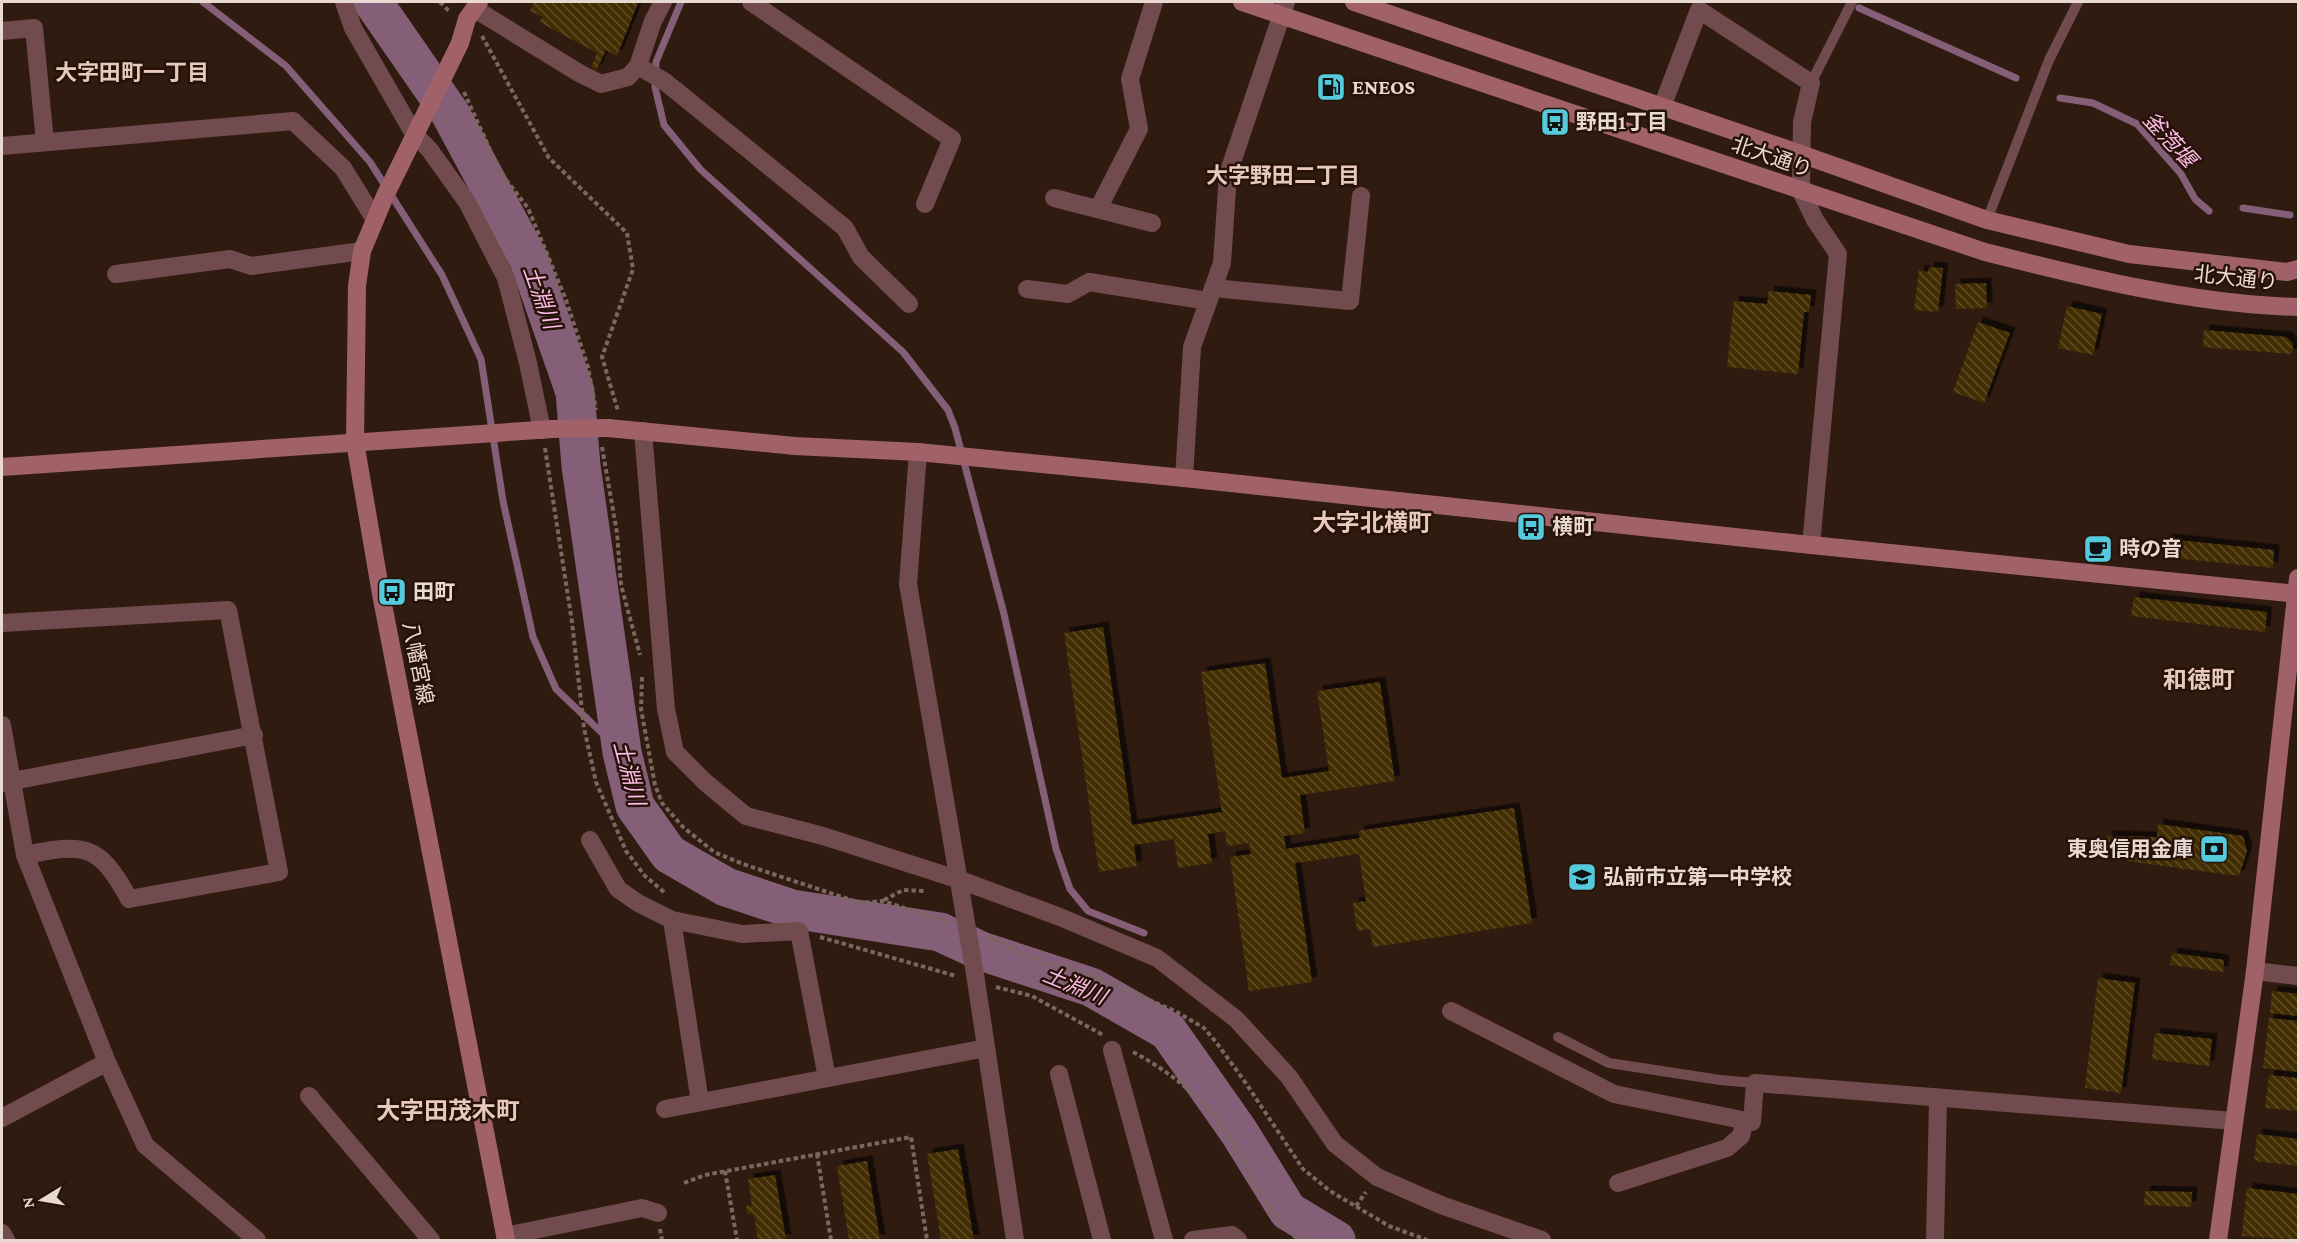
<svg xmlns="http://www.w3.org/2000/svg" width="2300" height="1242" font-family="'Crimson Pro','Noto Sans JP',serif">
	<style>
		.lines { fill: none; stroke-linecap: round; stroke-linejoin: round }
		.stream { stroke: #855f77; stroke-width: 7 }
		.river { stroke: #855f77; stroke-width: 39 }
		.building { fill: url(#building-back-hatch); filter: url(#shadow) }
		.path { stroke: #7a675f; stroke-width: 4; stroke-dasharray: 4.5 3; stroke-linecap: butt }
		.lane { stroke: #724b4f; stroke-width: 10 }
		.street { stroke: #724b4f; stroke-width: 18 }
		.secondary { stroke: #a06168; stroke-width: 18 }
		.street-bridge { stroke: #724b4f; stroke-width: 18 }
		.secondary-bridge { stroke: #a06168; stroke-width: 18 }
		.labels { text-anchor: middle; stroke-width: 5; stroke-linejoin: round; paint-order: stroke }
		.poi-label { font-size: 21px; font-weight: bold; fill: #e8d9d3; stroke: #261208; text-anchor: start }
		.street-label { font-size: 21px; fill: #e8d9d3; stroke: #261208 }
		.neighbourhood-label { font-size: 22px; font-weight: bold; fill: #e7cabc; stroke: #261208 }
		.water-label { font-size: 22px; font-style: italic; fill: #fcbbe5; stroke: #261208 }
		.quarter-label { font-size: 24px; font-weight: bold; fill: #e7cabc; stroke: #261208 }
	</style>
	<defs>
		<pattern id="building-back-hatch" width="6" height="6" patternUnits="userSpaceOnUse" patternTransform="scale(1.5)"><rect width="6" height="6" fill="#432e06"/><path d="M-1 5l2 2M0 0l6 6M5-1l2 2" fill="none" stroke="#5e4c29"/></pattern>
		<filter id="shadow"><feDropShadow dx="5.5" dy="-5.5" stdDeviation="0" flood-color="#0009"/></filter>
	</defs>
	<rect width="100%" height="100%" fill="#301b11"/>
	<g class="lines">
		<g class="stream">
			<path d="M 203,2 L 286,66 L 370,162 L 442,275 L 481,359 L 503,501 L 533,637 L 556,689 L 622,752"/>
			<path d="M 681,2 L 656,62 L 655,87 L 664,125 L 700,169 L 903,352 L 948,410 L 955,428 L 1004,614 L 1056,849 L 1070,889 L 1088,911 L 1144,933"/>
			<path d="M 1859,8 L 2016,78"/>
			<path d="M 2060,98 L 2093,103 L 2137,124 L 2181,174 L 2195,199 L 2209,211"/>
			<path d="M 2243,208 L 2290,215"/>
		</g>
		<path class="river" d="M 373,2 L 450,113 L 529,260 L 575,392 L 581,466 L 622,752 L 635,806 L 669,854 L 726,887 L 792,909 L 940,932 L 981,951 L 1091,987 L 1168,1031 L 1239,1132 L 1288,1211 L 1336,1240"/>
	</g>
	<g class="building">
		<path d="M 534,2 L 636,2 L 638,3 L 617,56 L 606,50 L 596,71 L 591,67 L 597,53 L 539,22 L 543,17 L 530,11 Z"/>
		<path d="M 1929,267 L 1943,268 L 1938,312 L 1914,310 L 1919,270 L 1928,272 Z"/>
		<path d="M 1986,283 L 1987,308 L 1956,309 L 1955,284 Z"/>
		<path d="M 1769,291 L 1811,295 L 1809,312 L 1804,312 L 1798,374 L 1727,367 L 1734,301 L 1767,304 Z"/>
		<path d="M 2067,306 L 2102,314 L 2093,355 L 2058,348 Z"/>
		<path d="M 1978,322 L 2010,333 L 1984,403 L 1953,392 Z"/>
		<path d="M 2204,330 L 2286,337 L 2293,344 L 2292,354 L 2203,347 Z"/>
		<path d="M 2167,539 L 2274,550 L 2273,568 L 2165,557 Z"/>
		<path d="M 2134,597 L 2267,612 L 2265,632 L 2131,616 Z"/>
		<path d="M 1103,627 L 1132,825 L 1222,812 L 1201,672 L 1265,663 L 1282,778 L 1329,771 L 1317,691 L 1380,682 L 1395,781 L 1300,795 L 1305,833 L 1284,836 L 1286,849 L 1360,838 L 1358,831 L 1514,808 L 1532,923 L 1373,947 L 1370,929 L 1357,931 L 1353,903 L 1366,901 L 1359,854 L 1295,863 L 1312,982 L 1249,991 L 1230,857 L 1251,854 L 1249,843 L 1227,846 L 1225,831 L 1208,834 L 1212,863 L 1178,868 L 1174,839 L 1134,845 L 1137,866 L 1099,872 L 1064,633 Z"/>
		<path d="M 2158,824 L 2243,836 L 2247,851 L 2239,876 L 2126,861 L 2116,854 L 2106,852 L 2107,836 L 2157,837 Z"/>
		<path d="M 2172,953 L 2224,960 L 2223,972 L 2170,965 Z"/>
		<path d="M 2098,978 L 2135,983 L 2121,1093 L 2085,1088 Z"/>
		<path d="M 2272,991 L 2298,994 L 2298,1016 L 2270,1013 Z"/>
		<path d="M 2269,1018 L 2298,1021 L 2298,1072 L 2263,1068 Z"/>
		<path d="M 2155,1033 L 2212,1039 L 2209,1066 L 2152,1059 Z"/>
		<path d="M 2269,1075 L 2298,1078 L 2298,1111 L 2265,1108 Z"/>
		<path d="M 2257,1134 L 2298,1139 L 2298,1166 L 2254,1161 Z"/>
		<path d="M 958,1149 L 974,1240 L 941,1240 L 927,1154 Z"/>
		<path d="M 867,1161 L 880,1240 L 849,1240 L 837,1166 Z"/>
		<path d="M 775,1175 L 786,1240 L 758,1240 L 754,1214 L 747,1214 L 746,1206 L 752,1205 L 748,1179 Z"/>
		<path d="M 2247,1188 L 2298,1194 L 2298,1240 L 2242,1236 Z"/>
		<path d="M 2145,1191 L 2192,1192 L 2191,1207 L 2144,1205 Z"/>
	</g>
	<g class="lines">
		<g class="path">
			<path d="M 440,2 L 450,12"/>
			<path d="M 482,36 L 549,158 L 627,233 L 633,269 L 602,357 L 618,411"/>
			<path d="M 464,92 L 500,172 L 528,208 L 566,300 L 588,367 L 596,410"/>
			<path d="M 602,447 L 617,533 L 621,585 L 640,655"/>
			<path d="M 545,448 L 572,622 L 584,728 L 596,782 L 626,851 L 645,876 L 664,892"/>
			<path d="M 642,677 L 641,709 L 655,785 L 662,803 L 683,827 L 714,852 L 743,864 L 860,903 L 883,901 L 947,922"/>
			<path d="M 884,900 L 903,890 L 925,891"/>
			<path d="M 989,936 L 1023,955 L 1101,980 L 1175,1011 L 1204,1028 L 1216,1042 L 1245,1082 L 1303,1169 L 1330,1191 L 1389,1226 L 1427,1240"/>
			<path d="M 820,937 L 956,976"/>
			<path d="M 996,987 L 1032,996 L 1103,1035"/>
			<path d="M 1133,1052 C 1171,1072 1210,1103 1232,1141 C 1252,1177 1267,1214 1299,1240"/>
			<path d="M 817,1154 L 831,1240"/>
			<path d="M 725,1171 L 737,1240"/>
			<path d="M 684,1183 L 705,1175 L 911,1137 L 927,1240"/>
			<path d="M 1356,1206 L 1366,1192"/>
			<path d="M 660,1229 L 662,1240"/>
		</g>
		<g class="lane">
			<path d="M 1811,83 L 1852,2"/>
			<path d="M 1987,220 L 2049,60 L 2078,2"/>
			<path d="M 1558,1037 L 1609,1063 L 1720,1080 L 1755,1083"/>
		</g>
		<g class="street">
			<path d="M 344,2 L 353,28 L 414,134 L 429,149 L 467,202 L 506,278 L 528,363 L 542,430"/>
			<path d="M 751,2 L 952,139 L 925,204"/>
			<path d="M 475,9 L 579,73 L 601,84 L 628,77 L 638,66 L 653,21 L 663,2"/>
			<path d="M 2,31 L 34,28 L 45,142"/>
			<path d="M 638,66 L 664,81 L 845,228 L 861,257 L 909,304"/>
			<path d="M 1662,107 L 1699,10 L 1811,83 L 1802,122 L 1801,191 L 1815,220 L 1838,254 L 1811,545"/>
			<path d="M 2,146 L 293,121 L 343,168 L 374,218"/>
			<path d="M 1054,198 L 1152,223"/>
			<path d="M 1098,209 L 1139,129 L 1130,79 L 1154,2"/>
			<path d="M 116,274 L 230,259 L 251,266 L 362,251"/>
			<path d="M 1213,288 L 1350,301 L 1361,196"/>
			<path d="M 1027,289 L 1068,294 L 1089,282 L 1208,301"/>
			<path d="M 643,431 L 666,709 L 675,752 L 705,782 L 746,816 L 823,836 L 960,880 L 1060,917 L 1157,958 L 1236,1019 L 1289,1077 L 1335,1144 L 1377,1177 L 1441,1205 L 1542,1240"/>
			<path d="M 918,452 L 908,584 L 964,911"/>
			<path d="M 1184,478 L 1192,347 L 1222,263 L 1228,174 L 1286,2"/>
			<path d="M 2,623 L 228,610 L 279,872 L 129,899 C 99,843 84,843 25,855"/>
			<path d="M 2,725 L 25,855 L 107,1062 L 145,1145 L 257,1240"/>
			<path d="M 2,783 L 254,735"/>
			<path d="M 590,840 L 618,889 L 638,903 L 672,920 L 742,934 L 799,931 L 827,1078"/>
			<path d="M 672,920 L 700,1102"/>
			<path d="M 2255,971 L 2298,976"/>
			<path d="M 975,974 L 1015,1240"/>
			<path d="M 1451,1011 L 1614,1094 L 1752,1122 L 1755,1083 L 2234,1121"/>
			<path d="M 1112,1050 L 1164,1240"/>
			<path d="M 1059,1074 L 1102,1240"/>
			<path d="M 309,1096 L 431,1240"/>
			<path d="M 665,1109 L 986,1048"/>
			<path d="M 2,1118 L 107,1062"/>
			<path d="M 1618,1183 L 1727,1148 L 1741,1136 L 1745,1121"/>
			<path d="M 2,1233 L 6,1240"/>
			<path d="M 505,1236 L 642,1208 L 658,1213"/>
			<path d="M 1193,1240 L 1232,1235 L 1238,1240"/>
			<path d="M 1935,1240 L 1938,1098"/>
		</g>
		<g class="secondary">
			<path d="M 479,2 L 467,19 L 460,43 L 385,196 L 362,251 L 357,286 L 355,442 L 381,594 L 506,1240"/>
			<path d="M 1242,2 L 1985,252 C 2088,278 2192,304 2298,307"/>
			<path d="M 1354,2 L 1781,147 L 1987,220 L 2129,254 L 2287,272 L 2298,269"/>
			<path d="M 608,428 L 795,446 L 918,452 L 1184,478 L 1811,545 L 2298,594"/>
			<path d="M 2,467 L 552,429"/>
			<path d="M 2218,1240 L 2255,971 L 2298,578"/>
		</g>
		<path class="street-bridge" d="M 964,911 L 975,974"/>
		<path class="secondary-bridge" d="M 552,429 L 608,428"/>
	</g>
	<defs>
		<g id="fuel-square" transform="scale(1.5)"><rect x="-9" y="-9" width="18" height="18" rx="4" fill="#54cadc" stroke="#261208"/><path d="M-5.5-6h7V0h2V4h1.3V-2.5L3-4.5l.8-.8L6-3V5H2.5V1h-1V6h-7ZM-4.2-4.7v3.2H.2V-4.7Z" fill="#111"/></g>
		<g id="bus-square" transform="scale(1.5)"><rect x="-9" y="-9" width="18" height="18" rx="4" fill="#54cadc" stroke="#261208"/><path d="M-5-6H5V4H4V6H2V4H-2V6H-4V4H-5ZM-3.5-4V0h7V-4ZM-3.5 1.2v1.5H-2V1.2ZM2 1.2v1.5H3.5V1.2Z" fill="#111"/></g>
		<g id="cafe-square" transform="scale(1.5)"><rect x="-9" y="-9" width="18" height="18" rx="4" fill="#54cadc" stroke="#261208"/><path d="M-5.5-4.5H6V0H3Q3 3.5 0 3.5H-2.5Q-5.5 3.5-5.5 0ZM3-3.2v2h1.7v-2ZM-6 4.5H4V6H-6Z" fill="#111"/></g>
		<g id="bank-square" transform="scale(1.5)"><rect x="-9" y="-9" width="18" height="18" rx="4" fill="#54cadc" stroke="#261208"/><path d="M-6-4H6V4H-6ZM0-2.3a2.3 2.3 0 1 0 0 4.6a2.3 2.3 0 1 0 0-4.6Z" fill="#111"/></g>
		<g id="school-square" transform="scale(1.5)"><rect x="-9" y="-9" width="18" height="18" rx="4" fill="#54cadc" stroke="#261208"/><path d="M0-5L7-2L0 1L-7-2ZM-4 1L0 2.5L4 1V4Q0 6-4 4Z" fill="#111"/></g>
	</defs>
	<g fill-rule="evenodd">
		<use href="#fuel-square" x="1331" y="87"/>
		<use href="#bus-square" x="1555" y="122"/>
		<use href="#bus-square" x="1531" y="527"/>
		<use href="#cafe-square" x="2098" y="549"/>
		<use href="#bus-square" x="392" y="592"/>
		<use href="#bank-square" x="2214" y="849"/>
		<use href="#school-square" x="1582" y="877"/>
	</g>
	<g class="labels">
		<g class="poi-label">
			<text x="1352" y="94">ENEOS</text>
			<text x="1576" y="129">野田1丁目</text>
			<text x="1552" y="534">横町</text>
			<text x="2119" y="556">時の音</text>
			<text x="413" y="599">田町</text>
			<text x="2193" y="856" text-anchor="end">東奥信用金庫</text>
			<text x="1603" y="884">弘前市立第一中学校</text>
		</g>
		<g class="street-label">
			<text transform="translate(1772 157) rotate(19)" y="7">北大通り</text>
			<text transform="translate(2236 278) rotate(6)" y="7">北大通り</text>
			<text transform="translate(418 663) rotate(79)" y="7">八幡宮線</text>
		</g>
		<g class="neighbourhood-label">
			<text x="132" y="80">大字田町一丁目</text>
			<text x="1283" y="183">大字野田二丁目</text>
		</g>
		<g class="water-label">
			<text transform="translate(2170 139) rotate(47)" y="8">釜萢堰</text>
			<text transform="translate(542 297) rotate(70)" y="8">土淵川</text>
			<text transform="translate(630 773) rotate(75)" y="8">土淵川</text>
			<text transform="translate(1075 985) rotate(22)" y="8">土淵川</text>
		</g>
		<g class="quarter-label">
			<text x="1372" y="531">大字北横町</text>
			<text x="2199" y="688">和徳町</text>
			<text x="448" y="1119">大字田茂木町</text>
		</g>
	</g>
	<rect width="2300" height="1242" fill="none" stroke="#e8d9d3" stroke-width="6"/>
	<g transform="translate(42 1200) rotate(259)" stroke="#261208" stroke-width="4.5" paint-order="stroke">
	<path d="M0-4.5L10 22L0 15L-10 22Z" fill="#e8d9d3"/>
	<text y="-9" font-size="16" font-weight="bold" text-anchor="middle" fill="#e8d9d3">N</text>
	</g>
</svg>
